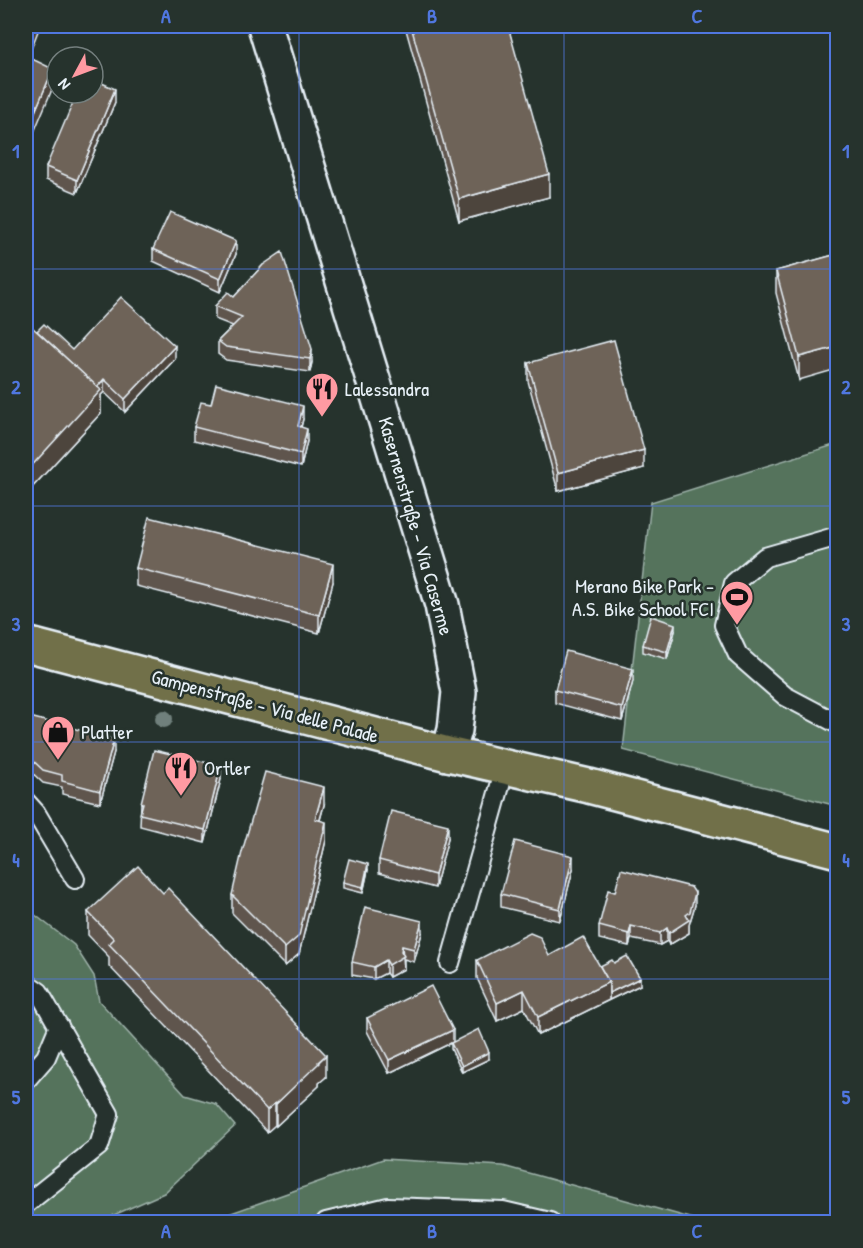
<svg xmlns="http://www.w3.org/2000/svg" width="863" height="1248" font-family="'Patrick Hand',sans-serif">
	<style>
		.park { fill: #55735c; stroke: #9eb2aa; stroke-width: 1.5 }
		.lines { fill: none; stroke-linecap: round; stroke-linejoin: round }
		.lane-casing { stroke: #e8f1f8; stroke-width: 22 }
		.street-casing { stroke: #e8f1f8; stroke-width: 38 }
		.primary-casing { stroke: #e8f1f8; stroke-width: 38 }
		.lane { stroke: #26332d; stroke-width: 18 }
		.street { stroke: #26332d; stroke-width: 33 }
		.primary { stroke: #71704a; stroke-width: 33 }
		.tree { fill: #70807b }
		.wall { fill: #5f554d; stroke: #e8f1f8; stroke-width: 1.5 }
		.shaded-wall { fill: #4d453e; stroke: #e8f1f8; stroke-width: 1.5 }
		.building { fill: #6e6359; stroke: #e8f1f8; stroke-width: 1.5 }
		.grid { fill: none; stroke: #5077e0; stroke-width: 1.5; stroke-opacity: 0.55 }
		.labels { text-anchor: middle; stroke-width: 5; stroke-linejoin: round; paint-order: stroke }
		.poi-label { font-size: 20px; fill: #e8f1f8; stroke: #26332d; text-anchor: start }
		.street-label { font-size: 20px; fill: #e8f1f8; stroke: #26332d }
		.neatline { fill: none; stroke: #5077e0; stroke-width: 2 }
		.grid-label { font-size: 20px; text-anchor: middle; font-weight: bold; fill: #5077e0 }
	</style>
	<rect width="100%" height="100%" fill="#26332d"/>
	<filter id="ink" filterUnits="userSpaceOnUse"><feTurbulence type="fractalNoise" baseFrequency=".0167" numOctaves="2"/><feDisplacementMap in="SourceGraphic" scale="12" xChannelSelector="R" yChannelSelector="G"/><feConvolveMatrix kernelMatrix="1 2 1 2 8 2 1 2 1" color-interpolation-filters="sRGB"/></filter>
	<g filter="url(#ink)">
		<g class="park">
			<path d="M 837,444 L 837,806 L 623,750 L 651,502 Z"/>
			<path d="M 26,908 L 74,945 L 94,976 L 99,1001 L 185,1095 L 216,1104 L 235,1126 L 164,1193 L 98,1222 L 26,1222 Z"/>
			<path d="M 383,1159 L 503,1166 L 705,1222 L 206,1222 Z"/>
		</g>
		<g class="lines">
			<g class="lane-casing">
				<g id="lane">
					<path d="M 838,536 L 765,557 L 734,583 L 724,625 L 738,655 L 785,696 L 838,724"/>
					<path d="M 26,802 L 36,813 L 75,879"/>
					<path d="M 450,963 L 505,768"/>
					<path d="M 26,983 L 39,992 L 109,1114 L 99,1146 L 26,1204"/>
					<path d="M 26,1080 L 46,1057 L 59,1026"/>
					<path d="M 326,1222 L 388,1207 L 503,1211 L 550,1222"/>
				</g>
			</g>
			<g class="street-casing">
				<path id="street" d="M 265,26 L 442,605 L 459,692 L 455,730 L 448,754"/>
			</g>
			<g class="primary-casing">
				<path id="primary" d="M 26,644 L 448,754 L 589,786 L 838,851"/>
			</g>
			<use href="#lane" class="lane"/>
			<use href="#street" class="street"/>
			<use href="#primary" class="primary"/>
		</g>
		<circle class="tree" cx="164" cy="719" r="9"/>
		<g class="wall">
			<path d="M 405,26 L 508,26 L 549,197 L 459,221 Z"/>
			<path d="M 115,102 L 77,193 L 46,180 L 46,167 Z"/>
			<path d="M 153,249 L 236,254 L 220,292 L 153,261 Z"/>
			<path d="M 837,254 L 799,380 L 776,293 L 776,271 Z"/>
			<path d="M 263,265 L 312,362 L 310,372 L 226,360 L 218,354 L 218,341 L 233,326 L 215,319 L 215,306 L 234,297 Z"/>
			<path d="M 37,331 L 72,350 L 175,359 L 125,412 L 104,392 L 101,395 L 101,413 L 26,494 L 26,334 Z"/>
			<path d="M 528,363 L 644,468 L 558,491 L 528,381 Z"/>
			<path d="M 303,419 L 301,427 L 307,441 L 301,467 L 194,440 L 194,427 Z"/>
			<path d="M 136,568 L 333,582 L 319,633 L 136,586 Z"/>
			<path d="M 675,631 L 667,659 L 643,652 L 643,645 Z"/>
			<path d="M 633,681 L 622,721 L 555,703 L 555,690 Z"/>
			<path d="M 26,716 L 114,752 L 100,803 L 62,794 L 62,787 L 43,783 L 26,767 Z"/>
			<path d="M 221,779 L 205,843 L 140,826 L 141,803 Z"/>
			<path d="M 324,805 L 320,820 L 326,840 L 299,954 L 285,966 L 232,913 L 232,895 Z"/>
			<path d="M 448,838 L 435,888 L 379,873 L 379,860 Z"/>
			<path d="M 573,869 L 560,921 L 501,907 L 501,894 Z"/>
			<path d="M 368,870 L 363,893 L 343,888 L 343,882 Z"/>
			<path d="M 615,892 L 695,905 L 689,925 L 689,933 L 669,945 L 667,941 L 660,945 L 631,939 L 629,946 L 599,939 L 599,926 Z"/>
			<path d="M 88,912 L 326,1077 L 319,1083 L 319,1086 L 276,1126 L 275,1125 L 267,1132 L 109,966 L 109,957 L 88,935 Z"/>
			<path d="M 422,933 L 414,962 L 404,959 L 404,969 L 389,977 L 386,973 L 374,979 L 352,975 L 352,962 Z"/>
			<path d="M 549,956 L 600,966 L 614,963 L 640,985 L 538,1035 L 524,1008 L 497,1021 L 477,978 L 477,960 Z"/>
			<path d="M 367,1018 L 453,1042 L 489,1059 L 462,1072 L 451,1049 L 451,1043 L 389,1073 L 367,1031 Z"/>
		</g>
		<g class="shaded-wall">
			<path d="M 33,26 L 40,26 L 26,62 L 26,44 Z"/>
			<path d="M 53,69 L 53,87 L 26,151 L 26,133 Z"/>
			<path d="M 115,89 L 115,102 L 77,193 L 77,180 Z"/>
			<path d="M 549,174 L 549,197 L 459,221 L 459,199 Z"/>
			<path d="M 236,241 L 236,254 L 220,292 L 220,279 Z"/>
			<path d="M 175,346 L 175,359 L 125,412 L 125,399 Z"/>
			<path d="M 837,347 L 837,369 L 799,380 L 799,357 Z"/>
			<path d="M 312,349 L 312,362 L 310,372 L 310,359 Z"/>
			<path d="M 104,379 L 104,392 L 101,395 L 101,413 L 26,494 L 26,472 Z"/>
			<path d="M 303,406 L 303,419 L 298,439 L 298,426 Z"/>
			<path d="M 307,429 L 307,441 L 301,467 L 301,454 Z"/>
			<path d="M 644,450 L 644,468 L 558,491 L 558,473 Z"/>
			<path d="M 333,564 L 333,582 L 319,633 L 319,615 Z"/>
			<path d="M 675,624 L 675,631 L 667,659 L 667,652 Z"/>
			<path d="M 633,669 L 633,681 L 622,721 L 622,708 Z"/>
			<path d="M 114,739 L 114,752 L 100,803 L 100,791 Z"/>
			<path d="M 221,766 L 221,779 L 205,843 L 205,830 Z"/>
			<path d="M 324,787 L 324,805 L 315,837 L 315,819 Z"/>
			<path d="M 326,822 L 326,840 L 299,954 L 285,966 L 285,948 Z"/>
			<path d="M 448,825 L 448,838 L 435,888 L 435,875 Z"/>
			<path d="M 573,856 L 573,869 L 560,921 L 560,909 Z"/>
			<path d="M 368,864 L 368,870 L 363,893 L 363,887 Z"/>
			<path d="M 695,893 L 695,905 L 689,925 L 689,933 L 669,945 L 669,933 Z"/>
			<path d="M 422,921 L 422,933 L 414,962 L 414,949 Z"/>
			<path d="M 631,926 L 631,939 L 629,946 L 629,934 Z"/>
			<path d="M 667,928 L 667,941 L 660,945 L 660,933 Z"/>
			<path d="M 402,946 L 404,969 L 389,977 L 389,965 L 401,951 Z"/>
			<path d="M 386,960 L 386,973 L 374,979 L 374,967 Z"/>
			<path d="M 640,978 L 640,985 L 609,1000 L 609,993 Z"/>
			<path d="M 609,982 L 609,1000 L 538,1035 L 538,1017 Z"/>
			<path d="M 524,990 L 524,1008 L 497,1021 L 497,1003 Z"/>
			<path d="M 453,1030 L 453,1042 L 389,1073 L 389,1060 Z"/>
			<path d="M 489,1052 L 489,1059 L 462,1072 L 462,1066 Z"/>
			<path d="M 326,1055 L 326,1077 L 319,1083 L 319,1086 L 276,1126 L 276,1104 Z"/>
			<path d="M 275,1103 L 275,1125 L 267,1132 L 267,1110 Z"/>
		</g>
		<g class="building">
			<path d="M 26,26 L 33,26 L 26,44 Z"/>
			<path d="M 411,26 L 508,26 L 549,174 L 459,199 Z"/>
			<path d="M 26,56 L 53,69 L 26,133 Z"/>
			<path d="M 93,79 L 115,89 L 77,180 L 46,167 L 77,93 L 93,93 Z"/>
			<path d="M 170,212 L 236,241 L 220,279 L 153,249 Z"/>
			<path d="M 282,252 L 312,349 L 310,359 L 226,347 L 218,341 L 242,317 L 215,306 L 228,292 L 234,297 L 263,265 Z"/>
			<path d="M 837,254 L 837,347 L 799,357 L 776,271 Z"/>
			<path d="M 121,297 L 175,346 L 125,399 L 104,379 L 97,387 L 37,331 L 44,324 L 72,350 Z"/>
			<path d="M 32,327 L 101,390 L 26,472 L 26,334 Z"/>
			<path d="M 614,340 L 644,450 L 558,473 L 528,363 Z"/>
			<path d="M 216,384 L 303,406 L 298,426 L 307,429 L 301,454 L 194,427 L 201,402 L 211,404 Z"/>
			<path d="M 149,517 L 333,564 L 319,615 L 136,568 Z"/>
			<path d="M 651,616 L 675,624 L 667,652 L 643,645 Z"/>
			<path d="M 566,651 L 633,669 L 622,708 L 555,690 Z"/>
			<path d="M 26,716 L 114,739 L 100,791 L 62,781 L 62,775 L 43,770 L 26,754 Z"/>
			<path d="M 154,750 L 221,766 L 205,830 L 140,814 L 143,803 L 141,803 Z"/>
			<path d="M 265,772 L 324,787 L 315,819 L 326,822 L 299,936 L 285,948 L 232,895 L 242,852 Z"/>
			<path d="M 391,811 L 448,825 L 435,875 L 379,860 Z"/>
			<path d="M 515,841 L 573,856 L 560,909 L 501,894 Z"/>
			<path d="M 349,859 L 368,864 L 363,887 L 343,882 Z"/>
			<path d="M 138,866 L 163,893 L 168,888 L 326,1055 L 318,1062 L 319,1063 L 276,1104 L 275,1103 L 267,1110 L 109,944 L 114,939 L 88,912 Z"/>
			<path d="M 621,869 L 691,887 L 695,893 L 690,912 L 686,915 L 689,920 L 669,933 L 667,928 L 660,933 L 631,926 L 629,934 L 599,926 L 608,890 L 615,892 Z"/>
			<path d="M 365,907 L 422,921 L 414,949 L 402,946 L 401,951 L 404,956 L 389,965 L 386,960 L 374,967 L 352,962 Z"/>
			<path d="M 530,933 L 540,937 L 549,956 L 583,937 L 609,982 L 538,1017 L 524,990 L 497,1003 L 477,960 Z"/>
			<path d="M 627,956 L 640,978 L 609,993 L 609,982 L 600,966 L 612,960 L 614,963 Z"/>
			<path d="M 431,986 L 453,1030 L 389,1060 L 367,1018 Z"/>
			<path d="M 479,1029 L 489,1052 L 462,1066 L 451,1043 Z"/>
		</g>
	</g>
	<path class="grid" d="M 299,26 L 299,1222M 564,26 L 564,1222M 26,269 L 838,269M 26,506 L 838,506M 26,742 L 838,742M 26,979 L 838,979"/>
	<defs>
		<g id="restaurant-pin" transform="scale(1.725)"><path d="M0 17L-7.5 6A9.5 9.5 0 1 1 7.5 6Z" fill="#ff9aa2" stroke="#26332d"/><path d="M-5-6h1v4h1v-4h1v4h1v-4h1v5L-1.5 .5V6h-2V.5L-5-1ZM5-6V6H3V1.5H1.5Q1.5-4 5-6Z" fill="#111"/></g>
		<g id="stadium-pin" transform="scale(1.725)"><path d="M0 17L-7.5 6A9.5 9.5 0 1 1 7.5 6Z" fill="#ff9aa2" stroke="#26332d"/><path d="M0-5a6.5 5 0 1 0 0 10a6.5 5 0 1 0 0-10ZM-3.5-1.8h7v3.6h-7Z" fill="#111"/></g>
		<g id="shop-pin" transform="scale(1.725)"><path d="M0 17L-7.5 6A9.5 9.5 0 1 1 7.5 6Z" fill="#ff9aa2" stroke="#26332d"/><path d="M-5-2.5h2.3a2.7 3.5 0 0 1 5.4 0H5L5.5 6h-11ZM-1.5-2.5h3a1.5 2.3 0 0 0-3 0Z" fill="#111"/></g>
	</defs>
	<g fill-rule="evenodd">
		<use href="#restaurant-pin" x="322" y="389"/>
		<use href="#stadium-pin" x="737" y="597"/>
		<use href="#shop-pin" x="58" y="732"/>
		<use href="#restaurant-pin" x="181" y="768"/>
	</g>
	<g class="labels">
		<g class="poi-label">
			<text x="345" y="396">Lalessandra</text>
			<text x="714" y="593" text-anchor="end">Merano Bike Park -<tspan x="714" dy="23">A.S. Bike School FCI</tspan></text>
			<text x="81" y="739">Platter</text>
			<text x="204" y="775">Ortler</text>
		</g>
		<g class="street-label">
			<text transform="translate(416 526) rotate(74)" y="7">Kasernenstraße - Via Caserme</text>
			<text transform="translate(265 706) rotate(15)" y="7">Gampenstraße - Via delle Palade</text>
		</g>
	</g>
	<rect width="863" height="1248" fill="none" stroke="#26332d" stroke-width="66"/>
	<g transform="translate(75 75) rotate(229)"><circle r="28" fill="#26332d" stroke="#747f7e" stroke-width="1.5"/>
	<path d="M0-4.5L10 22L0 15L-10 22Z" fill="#ff9aa2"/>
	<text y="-9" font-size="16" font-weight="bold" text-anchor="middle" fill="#e8f1f8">N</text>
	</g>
	<rect x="33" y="33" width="797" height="1182" class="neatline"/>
	<g class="grid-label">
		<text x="166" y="23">A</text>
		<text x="432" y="23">B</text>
		<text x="697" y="23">C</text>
		<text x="16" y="158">1</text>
		<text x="846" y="158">1</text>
		<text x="16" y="394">2</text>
		<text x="846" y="394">2</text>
		<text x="16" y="631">3</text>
		<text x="846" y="631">3</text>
		<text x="16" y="867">4</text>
		<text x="846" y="867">4</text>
		<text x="16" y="1104">5</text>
		<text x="846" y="1104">5</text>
		<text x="166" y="1238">A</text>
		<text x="432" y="1238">B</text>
		<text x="697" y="1238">C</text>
	</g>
</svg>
